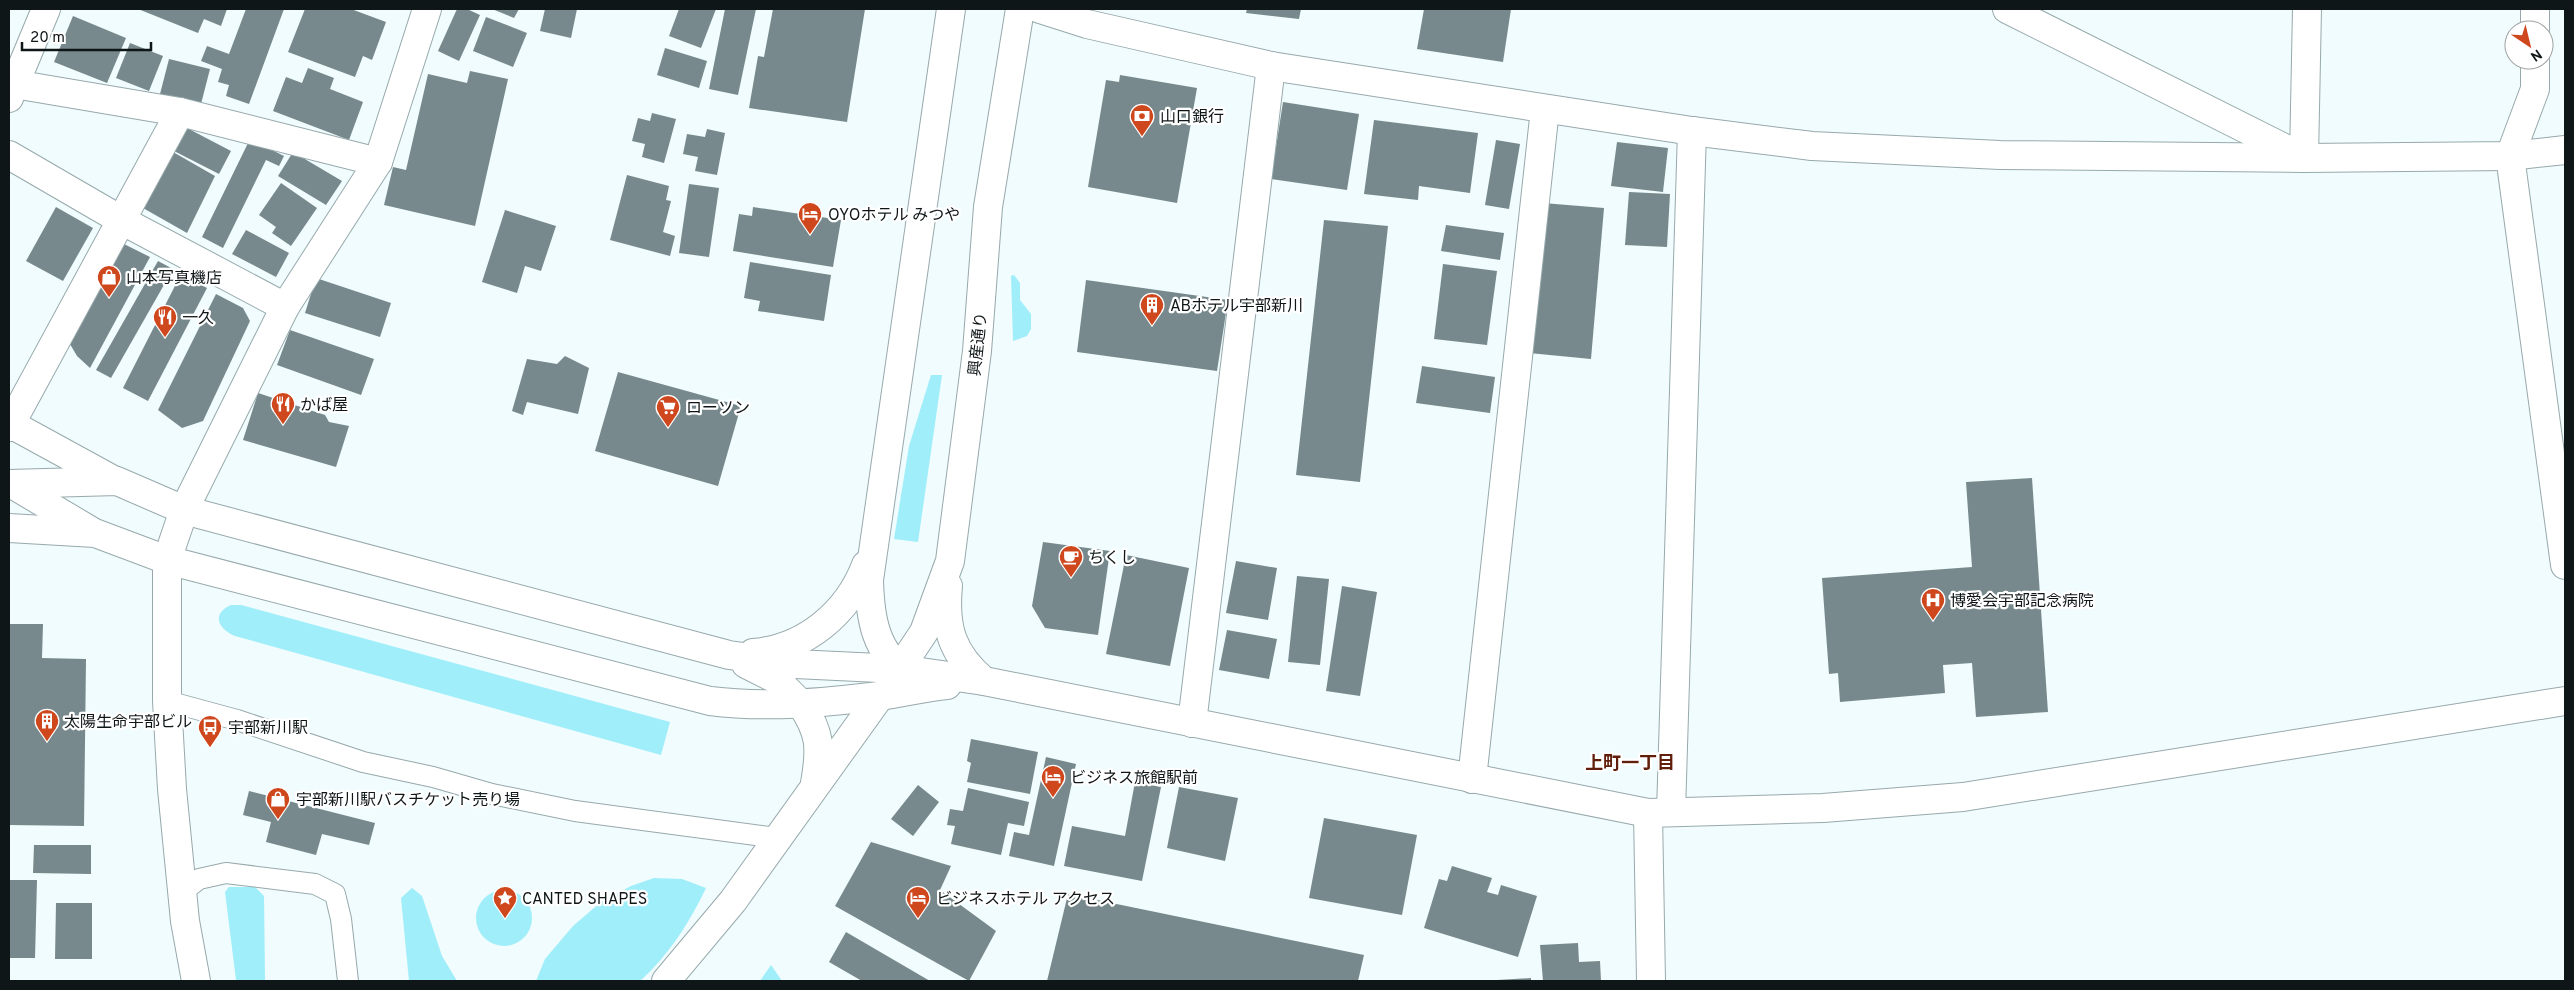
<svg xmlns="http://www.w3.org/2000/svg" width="2574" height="990" font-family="Overpass,'Noto Sans JP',sans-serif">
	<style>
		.green { fill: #9feef9 }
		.building { fill: #77898c }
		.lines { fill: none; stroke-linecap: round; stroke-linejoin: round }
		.service-casing { stroke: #97a9ac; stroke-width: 22 }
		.minor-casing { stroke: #97a9ac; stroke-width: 30 }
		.tertiary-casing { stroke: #97a9ac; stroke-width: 30 }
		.service { stroke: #fff; stroke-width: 20 }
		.minor { stroke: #fff; stroke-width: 28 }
		.tertiary { stroke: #fff; stroke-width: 28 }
		.labels { text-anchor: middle; stroke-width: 4.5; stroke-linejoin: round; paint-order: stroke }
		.poi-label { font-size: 16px; fill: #0f1617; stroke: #fff; text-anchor: start }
		.street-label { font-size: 16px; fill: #0f1617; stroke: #fff }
		.neighbourhood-label { font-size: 18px; font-weight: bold; fill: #601e0b; stroke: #fff }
	</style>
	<rect width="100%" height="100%" fill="#f0fcfe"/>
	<g class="green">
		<path d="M 1014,275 L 1020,283 L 1020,300 L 1031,314 L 1031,329 L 1027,336 L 1013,341 L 1011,276 Z"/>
		<path d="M 931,375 L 942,375 L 918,542 L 894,539 L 909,446 Z"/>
		<path d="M 231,605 L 241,605 L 670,722 L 661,755 L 235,636 C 218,629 211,614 231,605 Z"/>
		<path d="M 654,878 L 682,879 L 706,888 C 690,922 668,956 640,981 L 536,981 L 545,959 L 573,926 L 601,902 L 631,886 Z"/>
		<path d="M 229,887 L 255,887 L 264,896 L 265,981 L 236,980 L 225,892 Z"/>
		<path d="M 412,888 L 422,896 L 442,956 L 457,981 L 409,981 L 401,898 Z"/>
		<circle cx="504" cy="918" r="28"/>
		<path d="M 771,965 L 782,981 L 760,981 Z"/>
	</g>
	<g class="building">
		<path d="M 138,9 L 227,9 L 221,26 L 204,19 L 198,33 Z"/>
		<path d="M 246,9 L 284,9 L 249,104 L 226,96 L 229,85 L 218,82 L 222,69 L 201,61 L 207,46 L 229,54 Z"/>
		<path d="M 305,9 L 351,9 L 386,22 L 372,60 L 363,56 L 355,77 L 288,52 Z"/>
		<path d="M 457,9 L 467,9 L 480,15 L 459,61 L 438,51 Z"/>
		<path d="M 492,9 L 519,9 L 514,18 Z"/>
		<path d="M 545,9 L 577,9 L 571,38 L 540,31 Z"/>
		<path d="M 679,9 L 716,9 L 701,48 L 669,36 Z"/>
		<path d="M 725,9 L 756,9 L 738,95 L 709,89 Z"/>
		<path d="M 773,9 L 865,9 L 847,122 L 749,108 L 758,56 L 764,57 Z"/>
		<path d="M 1247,9 L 1301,9 L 1299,19 L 1246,13 Z"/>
		<path d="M 1424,9 L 1511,9 L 1503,62 L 1417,49 Z"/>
		<path d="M 73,16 L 126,38 L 107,83 L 54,62 Z"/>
		<path d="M 486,17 L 527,33 L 513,67 L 473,51 Z"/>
		<path d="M 130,43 L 163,56 L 149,91 L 116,78 Z"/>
		<path d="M 665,48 L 707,61 L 699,88 L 657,75 Z"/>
		<path d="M 169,59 L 210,69 L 201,104 L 160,94 Z"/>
		<path d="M 308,68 L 334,78 L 330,89 L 363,102 L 349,140 L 273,111 L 286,77 L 302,83 Z"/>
		<path d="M 470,71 L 508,79 L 475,226 L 384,205 L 393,167 L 406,170 L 428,74 L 467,83 Z"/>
		<path d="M 1120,75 L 1197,88 L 1177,203 L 1088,187 L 1106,80 L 1119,82 Z"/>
		<path d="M 1283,102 L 1359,114 L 1347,190 L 1271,179 Z"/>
		<path d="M 652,113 L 676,119 L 664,163 L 642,157 L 645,144 L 632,141 L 638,118 L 650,121 Z"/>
		<path d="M 1374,120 L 1478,133 L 1470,193 L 1419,186 L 1418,200 L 1364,194 Z"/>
		<path d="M 187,128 L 231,151 L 219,174 L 174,151 Z"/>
		<path d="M 707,129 L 725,133 L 717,175 L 695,171 L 698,157 L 683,154 L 687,134 L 705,137 Z"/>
		<path d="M 250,139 L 284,156 L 279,166 L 266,160 L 223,248 L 202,237 Z"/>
		<path d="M 1496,140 L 1520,144 L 1509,209 L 1485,205 Z"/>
		<path d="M 1617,142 L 1668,148 L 1663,192 L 1611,186 Z"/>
		<path d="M 173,152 L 215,176 L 187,233 L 143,208 Z"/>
		<path d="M 293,152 L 342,181 L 326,205 L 278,176 Z"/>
		<path d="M 627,175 L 669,186 L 666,200 L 671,201 L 663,232 L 675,236 L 670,256 L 610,240 Z"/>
		<path d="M 281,183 L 317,208 L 291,246 L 272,233 L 276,227 L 259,215 Z"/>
		<path d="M 689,184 L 719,188 L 709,257 L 679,253 Z"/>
		<path d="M 1629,192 L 1670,194 L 1667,247 L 1625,245 Z"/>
		<path d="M 1543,203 L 1604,208 L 1591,359 L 1529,353 Z"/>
		<path d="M 56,207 L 93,228 L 63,281 L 26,261 Z"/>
		<path d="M 753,207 L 841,220 L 833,267 L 733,251 L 739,214 L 752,216 Z"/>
		<path d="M 505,210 L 556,226 L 541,271 L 525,266 L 517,293 L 482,282 Z"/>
		<path d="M 1324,220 L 1388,226 L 1360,482 L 1296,475 Z"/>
		<path d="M 1446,225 L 1504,233 L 1500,260 L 1441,251 Z"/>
		<path d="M 246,230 L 289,253 L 276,277 L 232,254 Z"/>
		<path d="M 122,243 L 150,257 L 90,368 L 77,356 L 67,339 Z"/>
		<path d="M 158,261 L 173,269 L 111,378 L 96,370 Z"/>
		<path d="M 750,262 L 831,275 L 824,321 L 758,311 L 760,301 L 744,298 Z"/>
		<path d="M 1443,264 L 1497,271 L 1487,345 L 1434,339 Z"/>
		<path d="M 181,274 L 207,288 L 148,401 L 123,388 Z"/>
		<path d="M 316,278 L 391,303 L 380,337 L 305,313 Z"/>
		<path d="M 1086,280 L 1228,300 L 1217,371 L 1077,352 Z"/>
		<path d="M 216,294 L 243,308 L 250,321 L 203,421 L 182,428 L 158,410 Z"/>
		<path d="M 290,330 L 374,359 L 361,395 L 277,365 Z"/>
		<path d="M 565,356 L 589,368 L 578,414 L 527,402 L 523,415 L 512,411 L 527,359 L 557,364 Z"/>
		<path d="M 1422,366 L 1495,377 L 1490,413 L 1416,403 Z"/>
		<path d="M 618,372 L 741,406 L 718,486 L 595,451 Z"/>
		<path d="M 258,393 L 325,415 L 329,422 L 349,426 L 336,467 L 243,440 Z"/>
		<path d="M 2032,478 L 2048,712 L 1976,717 L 1972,663 L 1943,665 L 1945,693 L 1840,702 L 1838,673 L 1829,674 L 1822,578 L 1972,567 L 1966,482 Z"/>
		<path d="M 1043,542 L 1110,551 L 1098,635 L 1045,628 L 1032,606 Z"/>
		<path d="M 1126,555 L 1189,568 L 1170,666 L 1106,654 Z"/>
		<path d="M 1236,561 L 1277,568 L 1268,620 L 1226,613 Z"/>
		<path d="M 1297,576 L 1329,579 L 1320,665 L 1288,662 Z"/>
		<path d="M 1342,586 L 1377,592 L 1360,696 L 1326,691 Z"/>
		<path d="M 9,624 L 43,624 L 42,658 L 86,659 L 84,826 L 9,825 Z"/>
		<path d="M 1227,630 L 1277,639 L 1269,679 L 1219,670 Z"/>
		<path d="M 971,739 L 1038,752 L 1030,794 L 967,782 L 971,763 L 967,761 Z"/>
		<path d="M 1046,757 L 1076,764 L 1054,866 L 1009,856 L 1014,832 L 1029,835 Z"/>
		<path d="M 1135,782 L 1161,787 L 1142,881 L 1064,866 L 1072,826 L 1125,836 Z"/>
		<path d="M 918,785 L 939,802 L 913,836 L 891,819 Z"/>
		<path d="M 1179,787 L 1238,798 L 1225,861 L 1167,848 Z"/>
		<path d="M 968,788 L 1029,802 L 1024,826 L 1008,823 L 1001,855 L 951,844 L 955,826 L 947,825 L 950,809 L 963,811 Z"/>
		<path d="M 249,791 L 375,823 L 369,845 L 322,834 L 316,855 L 266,842 L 271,822 L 243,815 Z"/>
		<path d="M 1324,818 L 1417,835 L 1402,915 L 1309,898 Z"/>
		<path d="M 871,842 L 951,866 L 940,890 L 996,931 L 969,981 L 835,906 Z"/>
		<path d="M 34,845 L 91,845 L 91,874 L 33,873 Z"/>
		<path d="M 1452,866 L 1492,878 L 1487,892 L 1498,895 L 1501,885 L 1537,896 L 1518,957 L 1424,928 L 1439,879 L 1447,881 Z"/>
		<path d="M 9,880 L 37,880 L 35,958 L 9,958 Z"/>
		<path d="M 1068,894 L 1364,955 L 1358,981 L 1047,981 Z"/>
		<path d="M 56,903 L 92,903 L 92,959 L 55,959 Z"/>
		<path d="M 846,932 L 930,981 L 862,981 L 829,962 Z"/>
		<path d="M 1578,943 L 1579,962 L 1600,961 L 1601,981 L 1543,981 L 1540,945 Z"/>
		<path d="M 1531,978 L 1531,981 L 1497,981 L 1497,980 Z"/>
	</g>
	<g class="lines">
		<g class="service-casing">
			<g id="service">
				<path d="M 167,701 L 237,720 L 363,762 L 433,777 L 492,794 L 575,811 L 777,838"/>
				<path d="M 182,892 L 199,879 L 226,873 L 315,884 L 335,894 L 341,919 L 348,981"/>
			</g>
		</g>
		<g class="minor-casing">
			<g id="minor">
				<path d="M 2007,9 L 2304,158 L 2307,9"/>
				<path d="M 2535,9 L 2535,30"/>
				<path d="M 14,84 L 180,112 L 378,162"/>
				<path d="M 9,98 L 46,9"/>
				<path d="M 9,155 L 121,220 L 285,307"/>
				<path d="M 2510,156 L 2535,89 L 2535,60"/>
				<path d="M 9,427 L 180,112"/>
				<path d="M 801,704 C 821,733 821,749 815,783"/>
				<path d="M 1192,723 L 1271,66"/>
				<path d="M 1472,779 L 1545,109"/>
				<path d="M 1671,812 L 1692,131"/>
				<path d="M 1648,813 L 1651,981"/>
				<path d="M 196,981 L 185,921 L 172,789 L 167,701 L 167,560 L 184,510 L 285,307 L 378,162 L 427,9"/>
				<path d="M 666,981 L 733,901 L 880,696"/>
			</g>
		</g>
		<g class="tertiary-casing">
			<g id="tertiary">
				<path d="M 1040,9 L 1087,24 L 1271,66 L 1692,131 L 1812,146 L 2000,155 L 2304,158 L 2510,156 L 2565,150"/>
				<path d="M 2510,156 L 2565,565"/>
				<path d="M 9,423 L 115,481"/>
				<path d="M 9,484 L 117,481 L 184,510 L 729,655 L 795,664 L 900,669 L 984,681 L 1648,813 L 1823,808 L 1963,797 L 2565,701"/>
				<path d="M 12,484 L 91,531"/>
				<path d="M 9,528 L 95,533 L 167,560 L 710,701 C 767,708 822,703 879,696 C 902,693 924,687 947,685"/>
				<path d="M 948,586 C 944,628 952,654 984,681"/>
				<path d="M 753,653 C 805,649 848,613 866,565"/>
				<path d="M 746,664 L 776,679 L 801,704"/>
				<path d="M 909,675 C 875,653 870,618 869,580 L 951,9"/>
				<path d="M 890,683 L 924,632 L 950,561 L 977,351 L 988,207 L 1020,9"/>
			</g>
		</g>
		<use href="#service" class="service"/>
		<use href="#minor" class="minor"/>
		<use href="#tertiary" class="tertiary"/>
	</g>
	<defs>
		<g id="bank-pin" transform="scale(1.25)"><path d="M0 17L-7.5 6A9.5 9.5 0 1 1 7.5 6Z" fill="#cf471d" stroke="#fff"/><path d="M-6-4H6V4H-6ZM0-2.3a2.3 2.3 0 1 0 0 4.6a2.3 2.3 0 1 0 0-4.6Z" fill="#fff"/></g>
		<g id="hotel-pin" transform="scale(1.25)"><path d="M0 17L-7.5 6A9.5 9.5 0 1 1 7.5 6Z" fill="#cf471d" stroke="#fff"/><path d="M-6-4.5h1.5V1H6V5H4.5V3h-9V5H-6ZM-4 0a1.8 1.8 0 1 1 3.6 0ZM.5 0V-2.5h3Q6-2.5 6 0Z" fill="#fff"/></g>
		<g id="shop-pin" transform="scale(1.25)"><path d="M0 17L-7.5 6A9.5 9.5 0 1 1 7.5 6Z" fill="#cf471d" stroke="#fff"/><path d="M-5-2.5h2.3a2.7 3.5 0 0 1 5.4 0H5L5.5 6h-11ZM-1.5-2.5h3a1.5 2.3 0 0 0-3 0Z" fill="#fff"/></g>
		<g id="building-pin" transform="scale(1.25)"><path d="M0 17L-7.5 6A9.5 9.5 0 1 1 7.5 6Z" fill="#cf471d" stroke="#fff"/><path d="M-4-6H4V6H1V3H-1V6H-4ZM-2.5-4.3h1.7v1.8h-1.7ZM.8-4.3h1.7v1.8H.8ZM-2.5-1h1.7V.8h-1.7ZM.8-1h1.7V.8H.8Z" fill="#fff"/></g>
		<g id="restaurant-pin" transform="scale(1.25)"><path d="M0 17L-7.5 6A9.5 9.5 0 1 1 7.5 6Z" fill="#cf471d" stroke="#fff"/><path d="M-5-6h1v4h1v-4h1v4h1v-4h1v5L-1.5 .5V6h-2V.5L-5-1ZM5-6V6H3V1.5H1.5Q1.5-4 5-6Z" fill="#fff"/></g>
		<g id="supermarket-pin" transform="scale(1.25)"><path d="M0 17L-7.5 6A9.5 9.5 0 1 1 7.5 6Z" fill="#cf471d" stroke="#fff"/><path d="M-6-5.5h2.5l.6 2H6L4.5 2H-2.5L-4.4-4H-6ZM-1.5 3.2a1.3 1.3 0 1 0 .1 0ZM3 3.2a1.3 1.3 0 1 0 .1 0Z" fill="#fff"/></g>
		<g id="cafe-pin" transform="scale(1.25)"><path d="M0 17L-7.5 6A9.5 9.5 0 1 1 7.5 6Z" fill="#cf471d" stroke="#fff"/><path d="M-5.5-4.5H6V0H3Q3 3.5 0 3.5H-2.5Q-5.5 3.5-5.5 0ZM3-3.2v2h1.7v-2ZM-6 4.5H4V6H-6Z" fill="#fff"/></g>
		<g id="hospital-pin" transform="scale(1.25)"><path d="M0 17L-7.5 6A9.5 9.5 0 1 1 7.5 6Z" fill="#cf471d" stroke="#fff"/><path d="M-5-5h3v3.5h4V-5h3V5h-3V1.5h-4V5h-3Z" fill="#fff"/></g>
		<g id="bus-pin" transform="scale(1.25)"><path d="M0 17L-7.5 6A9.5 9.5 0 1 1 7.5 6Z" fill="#cf471d" stroke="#fff"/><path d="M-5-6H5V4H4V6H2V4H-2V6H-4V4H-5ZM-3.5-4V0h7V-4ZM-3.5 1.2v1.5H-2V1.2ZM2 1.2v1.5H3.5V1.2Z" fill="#fff"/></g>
		<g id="sight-pin" transform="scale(1.25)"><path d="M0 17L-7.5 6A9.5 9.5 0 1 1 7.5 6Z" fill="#cf471d" stroke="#fff"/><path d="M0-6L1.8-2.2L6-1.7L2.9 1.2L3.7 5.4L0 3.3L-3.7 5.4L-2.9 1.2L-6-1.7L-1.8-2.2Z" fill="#fff"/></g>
	</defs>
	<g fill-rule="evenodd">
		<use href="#bank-pin" x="1142" y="116"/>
		<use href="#hotel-pin" x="810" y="214"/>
		<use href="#shop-pin" x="109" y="277"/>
		<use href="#building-pin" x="1152" y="305"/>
		<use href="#restaurant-pin" x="165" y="317"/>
		<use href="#restaurant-pin" x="283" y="404"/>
		<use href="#supermarket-pin" x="668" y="407"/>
		<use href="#cafe-pin" x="1071" y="557"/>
		<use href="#hospital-pin" x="1933" y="600"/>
		<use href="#building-pin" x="47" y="721"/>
		<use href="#bus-pin" x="210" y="727"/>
		<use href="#hotel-pin" x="1053" y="777"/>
		<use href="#shop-pin" x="278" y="799"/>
		<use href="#sight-pin" x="505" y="898"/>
		<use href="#hotel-pin" x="918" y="898"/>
	</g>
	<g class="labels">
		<g class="poi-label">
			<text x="1160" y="122">山口銀行</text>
			<text x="828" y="220">OYOホテル みつや</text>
			<text x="126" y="283">山本写真機店</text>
			<text x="1170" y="311">ABホテル宇部新川</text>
			<text x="182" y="323">一久</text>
			<text x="300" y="410">かば屋</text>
			<text x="686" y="413">ローソン</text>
			<text x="1088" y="563">ちくし</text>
			<text x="1950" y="606">博愛会宇部記念病院</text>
			<text x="64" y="727">太陽生命宇部ビル</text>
			<text x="228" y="733">宇部新川駅</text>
			<text x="1070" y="783">ビジネス旅館駅前</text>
			<text x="296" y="805">宇部新川駅バスチケット売り場</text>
			<text x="522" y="904">CANTED SHAPES</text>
			<text x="936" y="904">ビジネスホテル アクセス</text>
		</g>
		<g class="street-label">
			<text transform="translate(977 344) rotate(-84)" y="6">興産通り</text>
		</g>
		<g class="neighbourhood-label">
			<text x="1630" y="769">上町一丁目</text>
		</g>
	</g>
	<rect width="2574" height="990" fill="none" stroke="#0f1617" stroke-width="20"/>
	<g transform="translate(2529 45) rotate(145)"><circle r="24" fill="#ffffff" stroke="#9fa2a2"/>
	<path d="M0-4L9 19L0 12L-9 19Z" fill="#cf471d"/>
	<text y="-8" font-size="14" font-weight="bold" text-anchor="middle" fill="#0f1617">N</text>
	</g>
	<path d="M22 42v8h129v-8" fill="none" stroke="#0f1617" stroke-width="2.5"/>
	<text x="30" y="42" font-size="15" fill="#0f1617" stroke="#ffffff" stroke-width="4" paint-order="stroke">20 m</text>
</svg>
